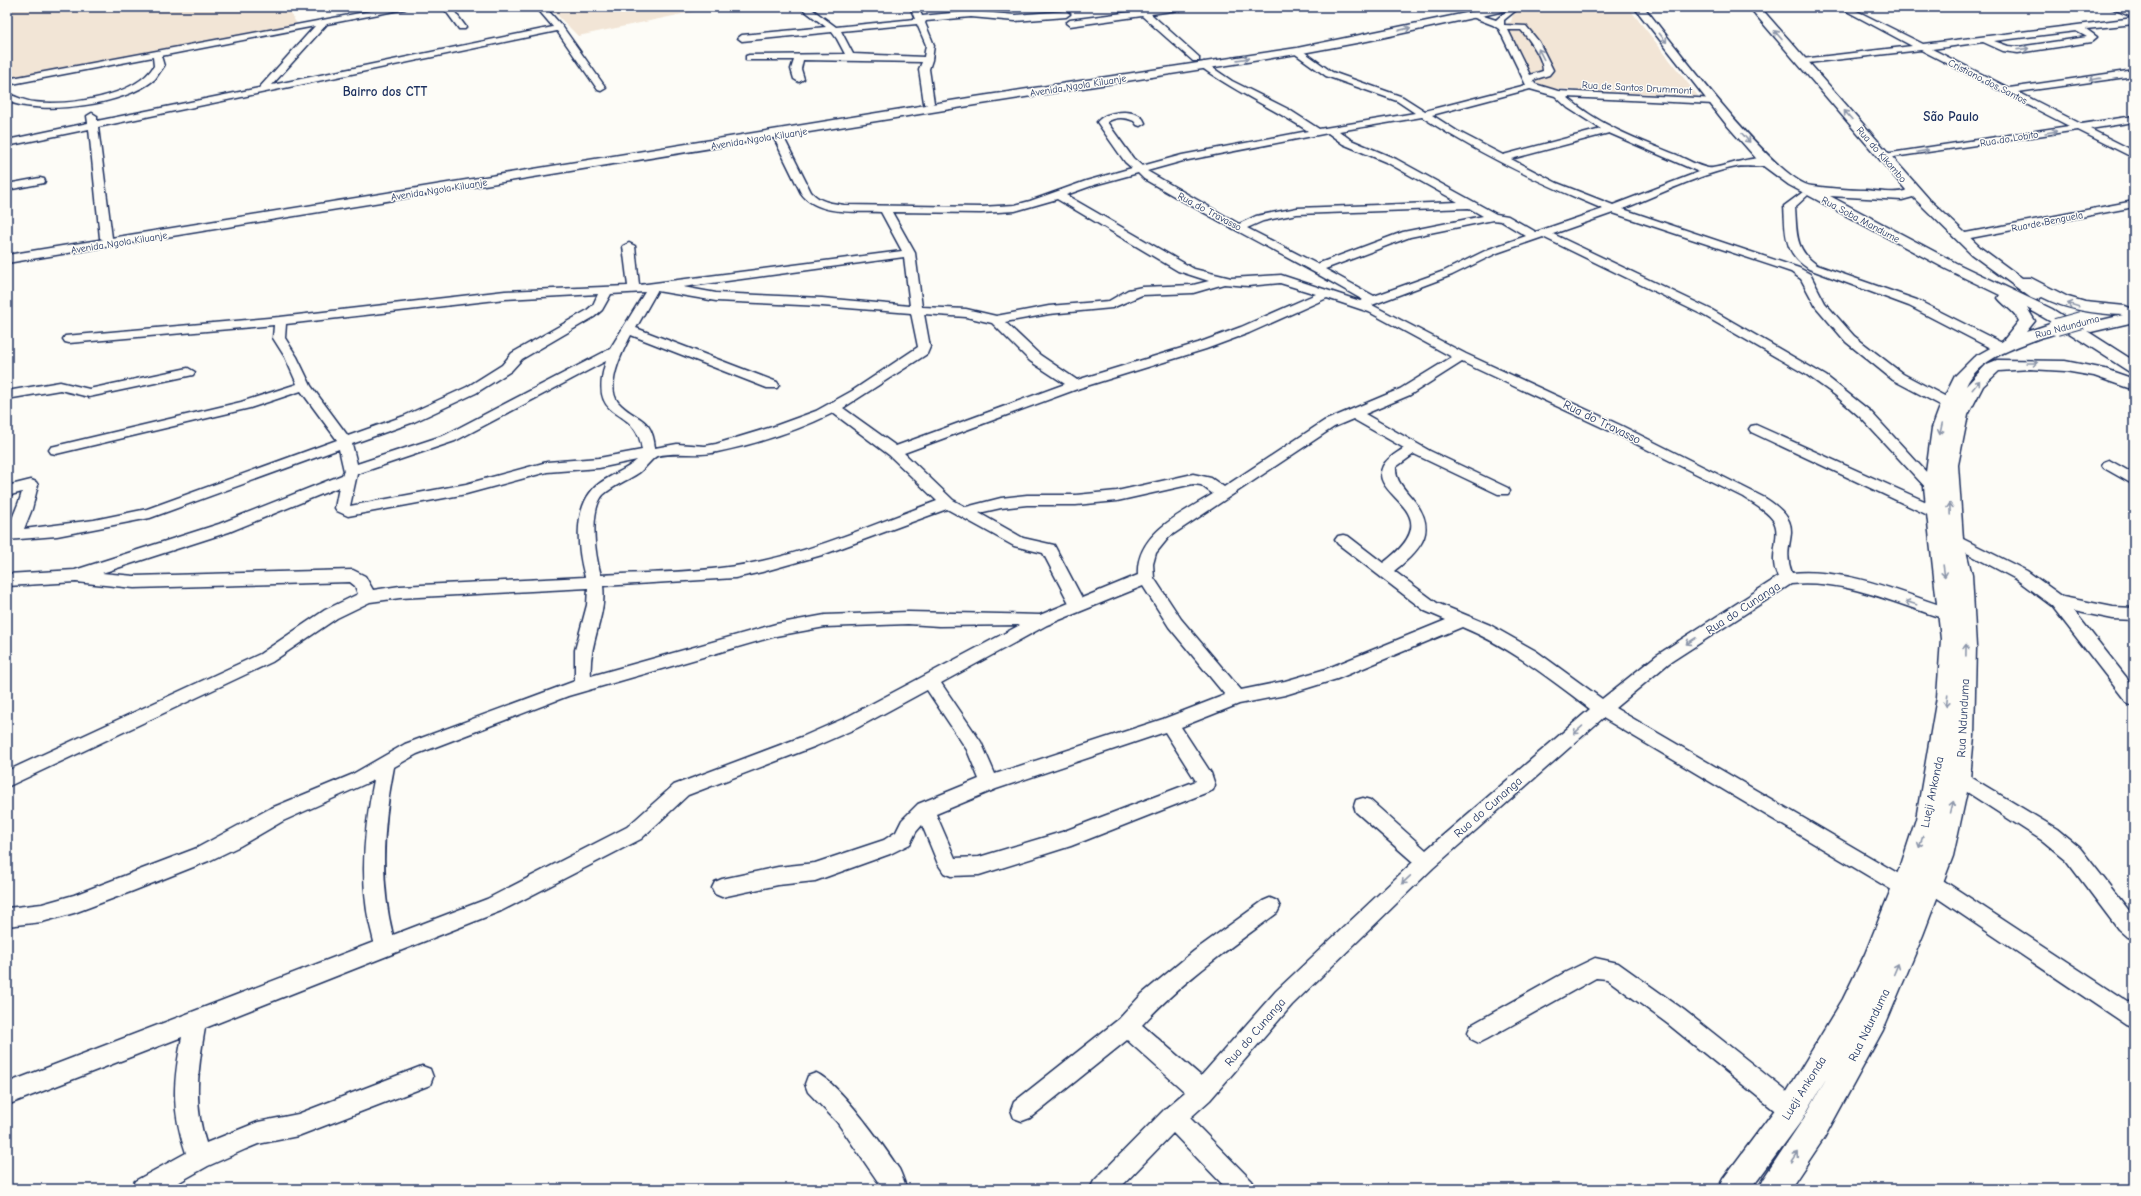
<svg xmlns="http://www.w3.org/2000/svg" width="2141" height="1196" font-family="'Comic Neue',sans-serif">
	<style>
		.built { fill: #f2e5d6 }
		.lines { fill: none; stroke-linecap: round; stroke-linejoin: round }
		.minor-casing { stroke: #1b2f5e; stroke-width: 3 }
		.major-casing { stroke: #1b2f5e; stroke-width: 3 }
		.minor { fill: #fdfcf7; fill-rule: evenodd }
		.major { fill: #fdfcf7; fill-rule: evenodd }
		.major-bridge-casing { stroke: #1b2f5e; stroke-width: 18; stroke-linecap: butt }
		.major-bridge { stroke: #fdfcf7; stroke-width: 16 }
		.oneway { stroke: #8c96aa }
		.labels { text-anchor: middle; stroke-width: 3; stroke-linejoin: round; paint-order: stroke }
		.far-street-label { font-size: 10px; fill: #1b2f5e; stroke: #fdfcf7 }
		.street-label { font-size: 12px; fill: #1b2f5e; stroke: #fdfcf7 }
		.far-district-label { font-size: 13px; font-weight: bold; fill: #1b2f5e; stroke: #fdfcf7 }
	</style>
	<rect width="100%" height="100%" fill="#fdfcf7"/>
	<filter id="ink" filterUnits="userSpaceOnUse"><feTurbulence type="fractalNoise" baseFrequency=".025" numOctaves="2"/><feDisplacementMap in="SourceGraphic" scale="8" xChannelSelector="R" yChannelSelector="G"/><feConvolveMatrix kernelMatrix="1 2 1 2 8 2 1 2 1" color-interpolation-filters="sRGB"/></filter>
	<g filter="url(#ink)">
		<g class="built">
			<path d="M 7,7 L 286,7 L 297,24 L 7,78 Z"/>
			<path d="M 549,7 L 716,7 L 578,36 Z"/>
			<path d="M 1533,7 L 1628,7 L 1698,96 L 1557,89 L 1541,86 L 1532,79 L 1502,24 L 1511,22 L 1513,14 L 1519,10 Z"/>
		</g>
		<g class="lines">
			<g class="minor-casing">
				<g id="minor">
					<path d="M 392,7 L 409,7 L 405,9 L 327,24 L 272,85 L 553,27 L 536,7 L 545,7 L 562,26 L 606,88 L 601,91 L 598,90 L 557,31 L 98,127 L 112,238 L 106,241 L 100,238 L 89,129 L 7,146 L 7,140 L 88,123 L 87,116 L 92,113 L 97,116 L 97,121 L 259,88 L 315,26 L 161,56 L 164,66 C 161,70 158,75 155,79 C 125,105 43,116 7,101 L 7,94 C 16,96 24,101 34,102 C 68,106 135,97 154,66 L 153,57 L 7,85 L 7,79 Z"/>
					<path d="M 443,7 L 451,7 L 466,27 L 465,29 L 459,29 Z"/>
					<path d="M 800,7 L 809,7 L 836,27 L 915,19 L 910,7 L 918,7 L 922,16 L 971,11 L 1015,15 L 1066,11 L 1070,14 L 1066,17 L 1015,21 L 971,17 L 926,21 L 925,23 L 934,45 L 932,60 L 929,69 L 934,103 L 929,106 L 924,103 L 919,69 L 922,62 L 803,60 L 801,69 L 804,79 L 799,82 L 794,79 L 791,69 L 794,60 L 746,60 L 746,56 L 749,55 L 845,54 L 837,39 L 832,32 L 742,41 L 738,38 L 742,35 L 826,27 ZM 917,24 L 926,45 L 924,57 L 853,54 L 841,31 Z"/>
					<path d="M 1136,7 L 1143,7 L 1146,10 L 1168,7 L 1190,7 L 1186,9 L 1151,14 L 1199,57 L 1199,61 L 1193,61 L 1142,16 L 1070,26 L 1066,23 L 1070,20 L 1138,11 Z"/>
					<path d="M 1511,7 L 1520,7 L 1504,20 L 1504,25 L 1526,26 L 1539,42 L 1553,70 L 1549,75 L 1533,80 L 1535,84 L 1558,91 L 1717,99 L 1717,103 L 1714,104 L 1567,97 C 1598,125 1639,140 1677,155 C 1686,159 1697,166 1708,168 C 1718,170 1762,150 1772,162 C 1766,169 1746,165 1736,167 C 1700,174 1658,195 1623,209 L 1799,268 L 1810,274 L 1825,303 L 1854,336 L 1903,374 L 1954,401 L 1956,404 L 1954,407 L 1944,407 L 1893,380 L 1846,342 L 1816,307 L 1801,279 L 1791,272 L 1613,213 L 1553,234 L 1712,310 L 1826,376 L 1870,411 L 1940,487 L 1938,490 L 1928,490 L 1860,417 L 1835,395 L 1807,375 L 1703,315 L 1543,237 L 1497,253 L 1452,275 L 1372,305 L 1466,354 L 1622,426 L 1765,498 C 1812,528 1778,539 1792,573 C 1847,568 1902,593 1954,610 L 1956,614 L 1954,618 L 1948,620 C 1896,604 1846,579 1791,584 L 1669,663 L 1615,708 L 1911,881 L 1914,887 L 1911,893 L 1904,896 L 1897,893 L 1603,718 L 1433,868 L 1292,1005 L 1210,1100 L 1190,1118 L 1252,1181 L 1256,1189 L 1227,1189 L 1173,1133 L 1119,1189 L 1090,1189 L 1094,1181 L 1165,1109 L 1185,1092 L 1127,1040 L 1030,1118 L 1022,1121 L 1014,1118 L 1011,1110 L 1014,1102 L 1119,1019 L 1142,994 L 1194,951 L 1263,901 L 1270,898 L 1277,901 L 1280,907 L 1277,913 C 1230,948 1181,982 1142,1025 L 1201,1076 L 1276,991 L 1413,862 L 1356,812 L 1354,806 L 1356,800 L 1363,798 L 1370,800 L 1426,850 L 1590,709 C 1549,678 1510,647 1462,627 L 1337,679 L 1285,695 L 1239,704 L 1181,727 L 1211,773 L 1215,785 L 1213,790 L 1071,846 L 979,875 L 951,876 L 944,873 L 938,864 L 922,825 L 916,832 L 910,844 L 890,854 L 815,881 L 778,885 L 722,897 L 715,894 L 712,888 L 715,882 L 722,879 L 778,867 L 815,863 L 884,840 L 896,832 L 902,820 L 918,804 L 979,779 L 967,750 L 927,690 L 857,728 L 816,746 L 688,795 L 641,839 L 501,911 L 205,1028 C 198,1068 193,1104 206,1143 L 258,1122 L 298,1114 L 422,1066 L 430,1069 L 433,1077 L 430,1085 L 298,1136 L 258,1144 L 246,1149 L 208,1166 L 167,1189 L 131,1189 L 135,1181 L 186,1153 C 171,1109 173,1082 182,1037 L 7,1105 L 7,1083 L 374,942 C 371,929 367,916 366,903 C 361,862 366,819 374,780 L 283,821 L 240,846 L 211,860 L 133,891 L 74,913 L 42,922 L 7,926 L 7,908 L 42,904 L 74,895 L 197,848 L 269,809 L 351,775 L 405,744 L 575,681 L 575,650 L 587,605 L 588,588 L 400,598 L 370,602 L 337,618 L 272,662 L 7,787 L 7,771 L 260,654 L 325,610 L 358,594 L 355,586 L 350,582 L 134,588 L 76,582 L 7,586 L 7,574 L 75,570 L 219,524 L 342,475 L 344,471 L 339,449 L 150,518 L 57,536 L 7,540 C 7,525 18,508 22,492 L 7,496 L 7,486 L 31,480 L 36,482 L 38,485 L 32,509 L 24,529 L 94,520 L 147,509 L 337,440 L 301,391 L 250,408 L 56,454 L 51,453 L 49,450 L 51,447 L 241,402 L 297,384 L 285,357 L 273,338 L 274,325 L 69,343 L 65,342 L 63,339 L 65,336 L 280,317 L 505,291 L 628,286 L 623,246 L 629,243 L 635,246 L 639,285 L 902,251 L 881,212 C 855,211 817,216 801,193 L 772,134 L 773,132 L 777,131 L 782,134 L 811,192 C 820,202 831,203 844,205 L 981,207 L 1015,205 L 1030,201 L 1086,181 L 1132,168 L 1125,162 L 1097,122 C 1106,111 1133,108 1143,119 L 1145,123 L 1140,126 L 1137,125 L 1134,121 C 1125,117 1115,117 1107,122 L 1133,158 L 1142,166 L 1182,155 L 1308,131 C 1273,108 1235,92 1201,67 L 1199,65 L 1204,62 L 1232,81 L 1288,109 L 1319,129 L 1415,113 L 1397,101 L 1326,76 L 1294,53 L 1294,49 L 1300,49 L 1332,72 L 1403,97 L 1425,111 L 1526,85 L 1499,29 L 1493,25 L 1467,15 L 1471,12 L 1496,20 ZM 1508,30 L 1521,30 C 1530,40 1543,58 1543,71 L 1530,75 ZM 1530,89 L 1555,96 L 1568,108 L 1601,129 L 1503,155 L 1457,131 L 1432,115 ZM 1422,117 C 1479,154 1540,183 1603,209 L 1536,232 L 1508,216 L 1496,214 L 1396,159 L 1351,140 L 1339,131 ZM 1328,133 L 1343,144 L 1388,163 L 1458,202 L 1297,208 L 1256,216 L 1239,224 L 1147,171 L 1183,161 ZM 1609,133 L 1699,172 L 1613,205 L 1557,183 L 1511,159 ZM 1138,173 L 1144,179 C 1216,221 1291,258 1363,300 L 1360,301 L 1281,275 L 1231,278 L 1194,269 L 1066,195 L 1094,185 ZM 1057,199 L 1178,271 L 1209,281 L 1193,285 L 1142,287 L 1128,290 L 1109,301 L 1049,306 L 996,316 L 966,309 L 922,307 L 915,253 L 892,212 L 981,213 L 1015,211 ZM 1469,208 L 1483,216 L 1403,232 L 1317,264 L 1247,228 L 1263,221 L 1297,214 ZM 1493,220 L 1501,221 L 1526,236 L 1489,249 L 1444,271 L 1374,296 L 1325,269 L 1410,237 ZM 904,257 L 910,306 L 822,298 L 716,293 L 683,287 ZM 1280,283 L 1316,294 L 1241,327 L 1198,343 L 1077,380 L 1040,355 L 1005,322 L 1049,314 L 1112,308 L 1142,295 L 1193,293 L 1224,284 L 1248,286 ZM 657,291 L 716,301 L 822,306 L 911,313 L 918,347 L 852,391 L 816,411 L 772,427 L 716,444 L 705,446 L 677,444 L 655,448 C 652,415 635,421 618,402 C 605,386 623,350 631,335 L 767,388 L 777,388 L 779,385 L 777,382 L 636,328 ZM 645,292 L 610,349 L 445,435 L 357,464 L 352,444 L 414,422 L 476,393 L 511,371 L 522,359 L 594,317 L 602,310 L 611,294 ZM 598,294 L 593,305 L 586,311 L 512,353 L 502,365 L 467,387 L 404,416 L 348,436 L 311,386 L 297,357 L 285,338 L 286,324 L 505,299 ZM 1327,298 L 1369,312 L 1452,357 L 1400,389 L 1324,421 L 1224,487 L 1211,478 L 1193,474 L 1117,491 L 1076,495 L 1027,495 L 1001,498 L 966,507 L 953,500 L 904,453 L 1080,388 L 1206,349 L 1249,333 ZM 924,314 L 966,317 L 992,323 L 1030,361 L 1065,384 L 896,446 L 843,408 L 927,354 L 930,347 ZM 606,361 C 586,427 637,402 642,450 L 599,458 L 547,462 L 466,484 L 350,506 L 357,474 L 455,441 ZM 1462,362 L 1612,432 L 1743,497 C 1753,504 1766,510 1773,520 C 1783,535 1767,556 1778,577 L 1657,655 L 1602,699 L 1536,651 L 1490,625 L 1437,603 L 1394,571 C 1423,548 1439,529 1411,497 C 1403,487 1395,480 1396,467 L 1414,454 L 1498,494 L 1508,494 L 1510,491 L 1508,488 L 1430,451 L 1365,414 L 1410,395 ZM 833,413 L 889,455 L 937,501 C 879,522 822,548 762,561 C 709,573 654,572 601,575 C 595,556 589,511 603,495 C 613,486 626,481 637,474 C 643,471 653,457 657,456 C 678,451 697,457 717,452 C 756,444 797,431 833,413 ZM 1353,419 L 1404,448 C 1397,453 1387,458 1383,466 C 1367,498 1454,510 1383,563 L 1348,536 L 1343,535 L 1338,536 L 1335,540 L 1338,544 L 1425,611 L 1446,620 L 1326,669 L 1285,681 L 1241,690 L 1181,619 L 1154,578 L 1153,564 L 1156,553 L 1169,537 L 1334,427 ZM 637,460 C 626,470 611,475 600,483 C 572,503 577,548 585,577 L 400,586 L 373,590 L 365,576 L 353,570 L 134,576 L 102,573 L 229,532 L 339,487 L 335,508 L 337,511 L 348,516 L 466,494 L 547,472 L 599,468 ZM 1193,484 L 1201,485 L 1213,494 C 1183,513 1135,533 1138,575 L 1082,598 L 1054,545 L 1023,538 L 979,513 L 1001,508 L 1027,505 L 1076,505 L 1117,501 ZM 947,509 L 1014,546 L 1043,553 L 1069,603 L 1040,615 L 908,612 L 825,615 L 776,624 L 591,676 C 588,643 607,616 603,586 L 735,578 L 762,572 L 822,555 ZM 1143,586 L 1169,627 L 1225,695 L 1163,719 L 995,774 L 981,742 L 941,683 L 1047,625 ZM 908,624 L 939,626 L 1020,625 L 845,718 L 804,736 L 674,785 L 627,827 L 487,899 L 393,935 C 379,880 383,823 394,767 L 417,754 L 568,696 L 776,636 L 825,627 ZM 1165,732 L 1196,781 L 1062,832 L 979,857 L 955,858 L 936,814 L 996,789 Z"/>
					<path d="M 1754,7 L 1775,7 L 1756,11 L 1752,9 Z"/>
					<path d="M 1839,7 L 1849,7 L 1923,44 L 2134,18 L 2109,7 L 2120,7 L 2134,13 L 2134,24 L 2086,29 L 2097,37 L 2091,42 L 2018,53 L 2003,51 L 1983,42 L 1932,49 L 2009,88 L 2134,70 L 2134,76 L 2018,92 L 2081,124 L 2134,116 L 2134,122 L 2090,129 L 2134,151 L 2134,158 L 2078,130 L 1880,159 L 1879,157 L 1880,155 L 1884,154 L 2069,126 L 1921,50 L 1799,64 L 1797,62 L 1802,59 L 1912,46 ZM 2076,31 L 2087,37 L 2018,47 L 2008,46 L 1994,41 Z"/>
					<path d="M 1965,7 L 1975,7 L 1971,9 Z"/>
					<path d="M 40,178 L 44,179 L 45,181 L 44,183 L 7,190 L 7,184 Z"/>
					<path d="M 1803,192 L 1808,195 L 1795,207 C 1797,232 1794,249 1817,265 L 1917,300 L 2006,345 L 2007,348 L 2006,351 L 1996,351 L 1909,306 L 1809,269 C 1783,252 1786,234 1784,206 Z"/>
					<path d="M 2134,201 L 2134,207 L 1960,240 L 1954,237 L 1960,234 Z"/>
					<path d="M 188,368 L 195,372 L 193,375 L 89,397 L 60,390 L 7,399 L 7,391 L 60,382 L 89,389 Z"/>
					<path d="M 1756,425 L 1940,508 L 1942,512 L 1940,516 L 1930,516 L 1751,432 L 1749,429 L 1751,426 Z"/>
					<path d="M 2109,460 L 2134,474 L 2134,485 L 2104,468 L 2102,465 L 2104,462 Z"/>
					<path d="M 1953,534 L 2027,571 L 2063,597 L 2113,607 L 2134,608 L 2134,620 L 2113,619 L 2074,611 L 2134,687 L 2134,706 L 2128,704 L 2052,606 L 2016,579 L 1948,543 L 1945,539 L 1948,535 Z"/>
					<path d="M 1959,770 L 2057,829 L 2080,848 L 2134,917 L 2134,939 L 2127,937 L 2118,929 L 2066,860 L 2043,841 L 1953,783 L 1950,778 L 1953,773 Z"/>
					<path d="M 1931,874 L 1938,877 L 2134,1006 L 2134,1028 L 2126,1025 L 1924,889 L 1921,883 L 1924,877 Z"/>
					<path d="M 1595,958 L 1618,963 L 1684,1010 L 1800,1102 L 1803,1110 L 1800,1118 L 1792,1121 L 1784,1118 L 1668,1024 L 1607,979 L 1596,978 L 1487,1039 L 1479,1043 L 1471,1039 L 1468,1032 L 1471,1025 L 1564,973 Z"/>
					<path d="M 816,1073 C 839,1083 884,1146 899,1169 C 902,1175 904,1182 907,1189 L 883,1189 L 837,1122 L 808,1092 L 805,1084 L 808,1076 Z"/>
				</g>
			</g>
			<g class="major-casing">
				<g id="major">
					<path d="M 1495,7 L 1514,7 L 1509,10 L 1367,41 L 1297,54 L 975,105 L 7,263 L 7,255 L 975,97 L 1297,48 Z"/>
					<path d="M 1634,7 L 1644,7 C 1670,39 1777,183 1812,186 C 1829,188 1848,190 1866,190 C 1878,191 1893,194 1905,191 L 1906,190 L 1749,7 L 1760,7 L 1929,199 L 1981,248 L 2022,278 L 2031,278 L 2068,297 L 2085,302 L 2125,306 L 2130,308 L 2133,311 L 2131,314 L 2134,314 L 2134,322 L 2091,332 L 2087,331 L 2134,361 L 2134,373 L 2128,371 L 2063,329 C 2057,334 2047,336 2040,338 C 2014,348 1978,359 1966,386 L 1987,364 L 1997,360 L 2065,361 L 2105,369 L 2134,379 L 2134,390 L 2094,376 L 2065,371 L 2030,369 L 1999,371 L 1983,386 L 1968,415 L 1958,465 L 1963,539 L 1972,575 L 1976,647 L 1974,736 L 1970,778 L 1953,856 L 1923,935 L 1883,1030 L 1824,1138 L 1790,1189 L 1758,1189 L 1763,1179 L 1804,1118 L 1827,1077 L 1802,1120 L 1751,1189 L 1718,1189 L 1723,1179 L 1782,1100 L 1843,999 L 1865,954 L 1902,862 L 1916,819 L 1937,697 L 1941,639 L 1924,487 L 1932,428 L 1941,404 L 1955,376 L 1974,357 L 2003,341 L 2019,321 C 2014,310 2005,307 1998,298 L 2000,295 L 1946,269 L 1789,185 L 1762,165 L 1726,124 ZM 1830,196 L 1902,200 L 1913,197 L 1971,254 L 2031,298 L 2036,300 L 2042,297 C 2067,310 2095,314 2123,315 L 2085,324 L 2083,327 L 2085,330 L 2052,309 L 1956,263 ZM 2027,308 L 2053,323 L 2026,332 L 2035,321 Z"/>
				</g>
			</g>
			<use href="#minor" class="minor"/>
			<use href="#major" class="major"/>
			<g class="major-bridge-casing">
				<path id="major-bridge" d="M 2056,327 L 2081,320"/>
			</g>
			<use href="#major-bridge" class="major-bridge"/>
		</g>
		<defs><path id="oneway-shaft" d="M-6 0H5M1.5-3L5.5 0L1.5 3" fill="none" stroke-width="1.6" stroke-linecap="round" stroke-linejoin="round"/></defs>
		<g class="oneway">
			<use href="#oneway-shaft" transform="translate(1405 29) rotate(-13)"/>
			<use href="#oneway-shaft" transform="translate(1778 35) rotate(-131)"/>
			<use href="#oneway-shaft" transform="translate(1663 38) rotate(52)"/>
			<use href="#oneway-shaft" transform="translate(2023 49) rotate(-6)"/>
			<use href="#oneway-shaft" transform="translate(1541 54) rotate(-117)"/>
			<use href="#oneway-shaft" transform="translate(1243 59) rotate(-8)"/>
			<use href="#oneway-shaft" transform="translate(2095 79) rotate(172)"/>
			<use href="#oneway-shaft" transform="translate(1848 115) rotate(-131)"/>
			<use href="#oneway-shaft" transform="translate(2051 132) rotate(-9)"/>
			<use href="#oneway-shaft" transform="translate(1746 138) rotate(48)"/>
			<use href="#oneway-shaft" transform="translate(1923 151) rotate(-9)"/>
			<use href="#oneway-shaft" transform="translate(2073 305) rotate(-163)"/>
			<use href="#oneway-shaft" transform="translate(2032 363)"/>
			<use href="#oneway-shaft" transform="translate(1976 385) rotate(-51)"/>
			<use href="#oneway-shaft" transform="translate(1941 429) rotate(102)"/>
			<use href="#oneway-shaft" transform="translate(1950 509) rotate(-92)"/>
			<use href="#oneway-shaft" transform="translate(1944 571) rotate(82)"/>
			<use href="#oneway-shaft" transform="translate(1911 603) rotate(-162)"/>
			<use href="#oneway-shaft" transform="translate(1691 641) rotate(147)"/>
			<use href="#oneway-shaft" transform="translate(1966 650) rotate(-89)"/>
			<use href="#oneway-shaft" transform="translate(1947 701) rotate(97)"/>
			<use href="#oneway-shaft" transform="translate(1578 730) rotate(139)"/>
			<use href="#oneway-shaft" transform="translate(1952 807) rotate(-76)"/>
			<use href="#oneway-shaft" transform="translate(1921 842) rotate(108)"/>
			<use href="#oneway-shaft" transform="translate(1406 880) rotate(137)"/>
			<use href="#oneway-shaft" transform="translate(1896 969) rotate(-67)"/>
			<use href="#oneway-shaft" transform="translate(1795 1157) rotate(-56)"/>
		</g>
	</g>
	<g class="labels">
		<g class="far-street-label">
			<text transform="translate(1988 81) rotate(27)" y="4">Cristiano dos Santos</text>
			<text transform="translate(1078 85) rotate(-9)" y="4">Avenida Ngola Kiluanje</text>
			<text transform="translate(1637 87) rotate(3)" y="4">Rua de Santos Drummont</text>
			<text transform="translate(759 138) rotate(-9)" y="4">Avenida Ngola Kiluanje</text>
			<text transform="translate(2009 138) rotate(-9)" y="4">Rua do Lobito</text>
			<text transform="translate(1882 154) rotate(49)" y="4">Rua do Kikombo</text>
			<text transform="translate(439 189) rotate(-9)" y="4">Avenida Ngola Kiluanje</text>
			<text transform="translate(1210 211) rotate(28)" y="4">Rua do Travasso</text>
			<text transform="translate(1861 219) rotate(28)" y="4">Rua Soba Mandume</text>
			<text transform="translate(2047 221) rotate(-11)" y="4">Rua de Benguela</text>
			<text transform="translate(119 242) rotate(-9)" y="4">Avenida Ngola Kiluanje</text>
			<text transform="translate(2067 326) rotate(-15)" y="4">Rua Ndunduma</text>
		</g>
		<g class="street-label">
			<text transform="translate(1602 422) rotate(26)" y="4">Rua do Travasso</text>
			<text transform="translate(1743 608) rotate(-33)" y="4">Rua do Cunanga</text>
			<text transform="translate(1963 718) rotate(-87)" y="4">Rua Ndunduma</text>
			<text transform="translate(1932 792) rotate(-78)" y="4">Lueji Ankonda</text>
			<text transform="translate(1488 807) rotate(-41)" y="4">Rua do Cunanga</text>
			<text transform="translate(1869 1025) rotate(-64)" y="4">Rua Ndunduma</text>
			<text transform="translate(1255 1032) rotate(-49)" y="4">Rua do Cunanga</text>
			<text transform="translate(1804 1088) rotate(-58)" y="4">Lueji Ankonda</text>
		</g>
		<g class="far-district-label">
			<text x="385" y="96">Bairro dos CTT</text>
			<text x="1951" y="121">São Paulo</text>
		</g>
	</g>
	<rect width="2141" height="1196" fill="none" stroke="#fdfcf7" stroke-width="24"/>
	<rect x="12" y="12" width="2117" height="1172" fill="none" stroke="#1b2f5e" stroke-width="1.5" filter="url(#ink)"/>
</svg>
